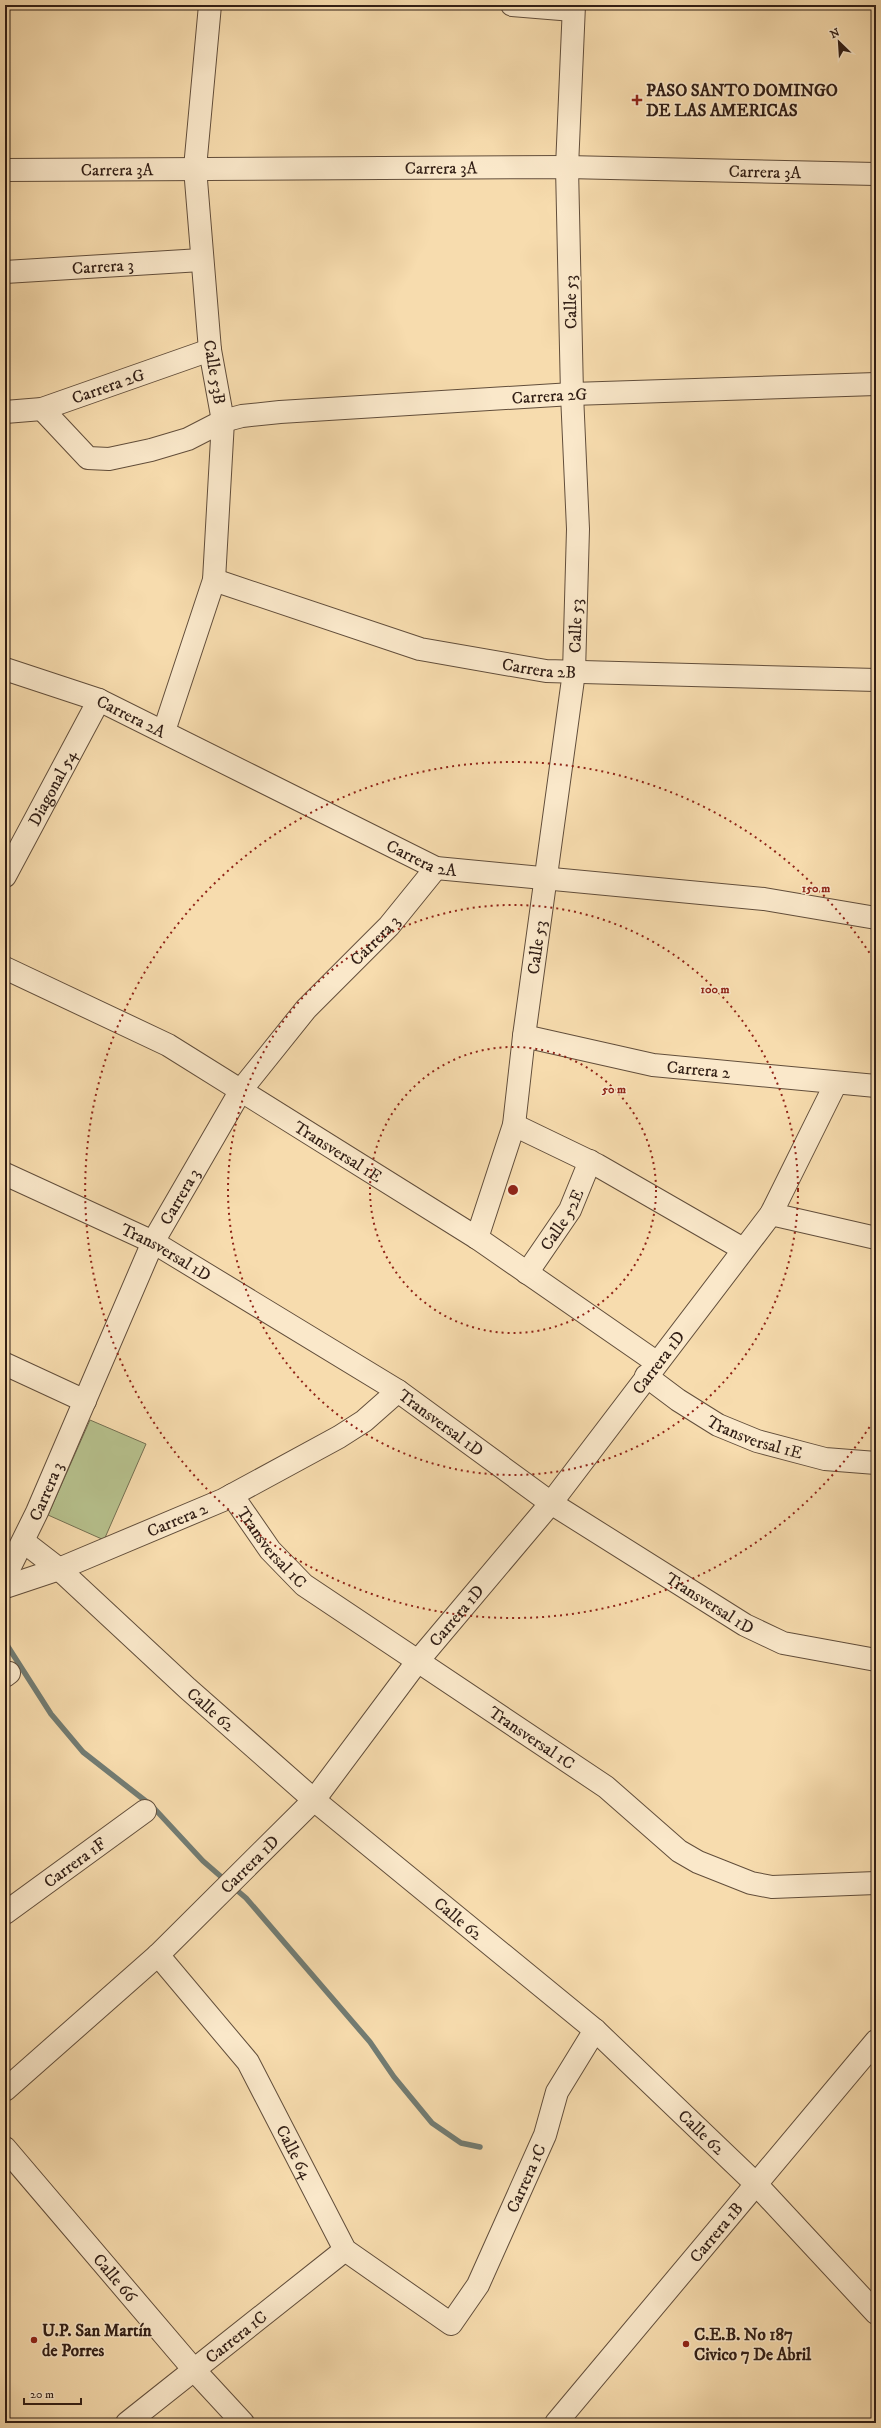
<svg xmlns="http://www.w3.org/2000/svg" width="881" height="2428" font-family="'IM FELL DW Pica',serif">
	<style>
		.green { fill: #b7c28e; stroke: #747052 }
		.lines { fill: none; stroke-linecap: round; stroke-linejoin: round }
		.stream { stroke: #727c73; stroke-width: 5.5 }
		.minor-casing { stroke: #624e3b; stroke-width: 24 }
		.minor { stroke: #fae8ca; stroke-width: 22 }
		.ring { fill: none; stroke: #8f2418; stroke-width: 2; stroke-dasharray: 2 4 }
		.poi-dot { fill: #8f2418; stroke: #fae8ca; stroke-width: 1.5 }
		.labels { text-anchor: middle; stroke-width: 3; stroke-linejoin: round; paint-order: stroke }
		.poi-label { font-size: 17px; font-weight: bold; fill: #311e15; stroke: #fae8ca; text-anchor: start }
		.street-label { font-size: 17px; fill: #311e15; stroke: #fae8ca }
		.centre { fill: #8f2418; stroke: #fae8ca; stroke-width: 2 }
		.ring-label { font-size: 12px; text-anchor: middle; font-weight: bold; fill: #8f2418; stroke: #fae8ca; stroke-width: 3; stroke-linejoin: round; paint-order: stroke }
	</style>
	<rect width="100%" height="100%" fill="#f7dcae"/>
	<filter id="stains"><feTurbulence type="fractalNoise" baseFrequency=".005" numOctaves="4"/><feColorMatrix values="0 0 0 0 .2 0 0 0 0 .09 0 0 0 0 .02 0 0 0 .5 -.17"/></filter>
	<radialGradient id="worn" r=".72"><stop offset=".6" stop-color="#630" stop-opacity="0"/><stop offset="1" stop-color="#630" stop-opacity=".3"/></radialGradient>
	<path class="green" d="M 90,1420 L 146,1444 L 104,1540 L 48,1515 Z"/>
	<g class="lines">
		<g class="stream">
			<path d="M 5,1642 L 51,1714 L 83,1752 L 152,1806 L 203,1861 L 226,1881"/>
			<path d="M 233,1887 L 246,1898 L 370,2042 L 394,2077 L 432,2123 L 461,2143 L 480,2147"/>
		</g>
		<g class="minor-casing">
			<g id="minor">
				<path d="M 512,5 L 573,10"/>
				<path id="s1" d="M 5,170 L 567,167 L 876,174"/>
				<path id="s2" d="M 5,272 L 201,260"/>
				<path id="s3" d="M 42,409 L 88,458 L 109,459 L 151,450 L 188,439 L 223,421 L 242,416 L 280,412 L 572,394 L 876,384"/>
				<path id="s4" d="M 5,412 L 42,409 L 210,350"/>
				<path id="s5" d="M 214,580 L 420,649 L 546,671 L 876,680"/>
				<path id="s6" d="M 5,669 L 99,700 L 436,868 L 764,899 L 876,918"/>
				<path d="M 164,731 L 214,580 L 223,421 L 210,350 L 195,168 L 210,5"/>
				<path id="s7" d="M 5,876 L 99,700"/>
				<path id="s8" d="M 5,968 L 168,1045 L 477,1238 L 656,1362"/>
				<path id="s9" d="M 524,1036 L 653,1065 L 876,1086"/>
				<path d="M 514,1125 L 597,1165 L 743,1249"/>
				<path id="s10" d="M 5,1174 L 153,1242 L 398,1391 L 551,1503 L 745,1625 L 783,1643 L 876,1660"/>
				<path d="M 771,1214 L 876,1238"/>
				<path id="s11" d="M 477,1238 L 514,1125 L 524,1036 L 574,672 L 578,529 L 572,394 L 567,167 L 574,5"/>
				<path id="s12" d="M 527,1273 L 570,1210 L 590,1161"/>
				<path d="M 5,1364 L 85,1401"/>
				<path id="s13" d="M 646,1376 L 678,1400 L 718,1425 L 757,1441 L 825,1459 L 876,1463"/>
				<path id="s14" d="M 232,1495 L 270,1550 L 304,1585 L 606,1787 L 679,1851 L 698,1862 L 751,1883 L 772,1887 L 876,1883"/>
				<path id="s15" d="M 24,1542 L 59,1569 L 187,1688 L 314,1800 L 595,2030 L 756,2184 L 876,2313"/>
				<path id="s16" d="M 5,1577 L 37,1512 L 153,1242 L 241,1090 L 306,1009 L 389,926 L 436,868"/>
				<path id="s17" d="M 5,1587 L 59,1569 L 223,1500 L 339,1437 L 364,1421 L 398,1391"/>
				<path d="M 5,1676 L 9,1673"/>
				<path id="s18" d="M 5,1913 L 145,1811"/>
				<path id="s19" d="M 158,1955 L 248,2062 L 345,2250 L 451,2324 L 478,2285 L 545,2135 L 557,2092 L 595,2030"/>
				<path id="s20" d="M 5,2090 L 158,1955 L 314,1800 L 417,1662 L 551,1503 L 771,1214 L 836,1083"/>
				<path id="s21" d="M 5,2148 L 195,2371 L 243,2423"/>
				<path id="s22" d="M 127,2423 L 345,2250"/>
				<path id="s23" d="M 556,2423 L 876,2041"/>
			</g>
		</g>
		<use href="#minor" class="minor"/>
	</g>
	<g class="ring">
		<circle cx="513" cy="1190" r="143"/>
		<circle cx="513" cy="1190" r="285"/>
		<path d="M876 1417A428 428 0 1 1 876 963"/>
	</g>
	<g class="poi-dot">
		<path d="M635 94h4v4h4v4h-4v4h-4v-4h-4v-4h4z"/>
		<circle cx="34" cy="2340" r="4"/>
		<circle cx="686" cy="2344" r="4"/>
	</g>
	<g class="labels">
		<g class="poi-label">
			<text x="646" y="96">PASO SANTO DOMINGO<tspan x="646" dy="20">DE LAS AMERICAS</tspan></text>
			<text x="42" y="2336">U.P. San Martín<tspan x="42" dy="20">de Porres</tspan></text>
			<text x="694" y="2340">C.E.B. No 187<tspan x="694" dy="20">Civico 7 De Abril</tspan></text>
		</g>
		<g class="street-label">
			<text dy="6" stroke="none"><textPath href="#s1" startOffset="436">Carrera 3A</textPath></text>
			<text dy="6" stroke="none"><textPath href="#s1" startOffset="112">Carrera 3A</textPath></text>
			<text dy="6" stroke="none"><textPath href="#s1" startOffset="760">Carrera 3A</textPath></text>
			<text dy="6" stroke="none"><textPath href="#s2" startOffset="98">Carrera 3</textPath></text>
			<text transform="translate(570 302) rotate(-91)" y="6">Calle 53</text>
			<text transform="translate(215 372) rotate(80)" y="6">Calle 53B</text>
			<text dy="6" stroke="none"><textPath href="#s4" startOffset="107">Carrera 2G</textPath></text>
			<text dy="6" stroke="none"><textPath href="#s3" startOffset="537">Carrera 2G</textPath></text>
			<text dy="6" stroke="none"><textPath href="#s11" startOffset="622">Calle 53</textPath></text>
			<text dy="6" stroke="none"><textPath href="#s5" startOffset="338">Carrera 2B</textPath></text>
			<text dy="6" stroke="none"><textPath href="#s6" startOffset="135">Carrera 2A</textPath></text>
			<text dy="6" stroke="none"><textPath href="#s7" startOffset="100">Diagonal 54</textPath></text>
			<text dy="6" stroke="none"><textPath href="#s6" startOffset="459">Carrera 2A</textPath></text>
			<text dy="6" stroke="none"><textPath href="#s16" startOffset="743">Carrera 3</textPath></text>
			<text dy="6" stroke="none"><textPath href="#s11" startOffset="298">Calle 53</textPath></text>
			<text dy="6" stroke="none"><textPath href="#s9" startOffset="178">Carrera 2</textPath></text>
			<text dy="6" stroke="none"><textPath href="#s8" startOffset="381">Transversal 1E</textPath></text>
			<text dy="6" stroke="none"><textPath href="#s16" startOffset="419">Carrera 3</textPath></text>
			<text dy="6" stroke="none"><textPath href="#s12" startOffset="64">Calle 52E</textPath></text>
			<text dy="6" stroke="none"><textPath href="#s10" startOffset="179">Transversal 1D</textPath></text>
			<text dy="6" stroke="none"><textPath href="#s20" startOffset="981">Carrera 1D</textPath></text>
			<text dy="6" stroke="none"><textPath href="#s10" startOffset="503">Transversal 1D</textPath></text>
			<text dy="6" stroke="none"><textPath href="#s13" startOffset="126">Transversal 1E</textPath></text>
			<text dy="6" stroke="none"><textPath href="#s16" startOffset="95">Carrera 3</textPath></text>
			<text dy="6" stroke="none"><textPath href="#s17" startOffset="185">Carrera 2</textPath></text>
			<text dy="6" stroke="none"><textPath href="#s14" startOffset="66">Transversal 1C</textPath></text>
			<text dy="6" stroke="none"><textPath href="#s10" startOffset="827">Transversal 1D</textPath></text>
			<text dy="6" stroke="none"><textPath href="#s20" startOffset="657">Carrera 1D</textPath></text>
			<text dy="6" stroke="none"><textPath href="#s15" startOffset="251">Calle 62</textPath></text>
			<text dy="6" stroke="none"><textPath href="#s14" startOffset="390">Transversal 1C</textPath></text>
			<text dy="6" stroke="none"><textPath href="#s18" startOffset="86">Carrera 1F</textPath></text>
			<text dy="6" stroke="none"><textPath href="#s20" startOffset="333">Carrera 1D</textPath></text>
			<text dy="6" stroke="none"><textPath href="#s15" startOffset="575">Calle 62</textPath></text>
			<text dy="6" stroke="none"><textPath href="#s15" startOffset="899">Calle 62</textPath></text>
			<text dy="6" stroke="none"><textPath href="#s19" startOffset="241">Calle 64</textPath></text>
			<text dy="6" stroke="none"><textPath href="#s19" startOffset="645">Carrera 1C</textPath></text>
			<text dy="6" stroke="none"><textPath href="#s23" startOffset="249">Carrera 1B</textPath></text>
			<text dy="6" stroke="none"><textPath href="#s21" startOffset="170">Calle 66</textPath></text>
			<text dy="6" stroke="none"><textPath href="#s22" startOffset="139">Carrera 1C</textPath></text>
		</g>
	</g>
	<circle cx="513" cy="1190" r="6" class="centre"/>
	<g class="ring-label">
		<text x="816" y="892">150 m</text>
		<text x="715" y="993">100 m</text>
		<text x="614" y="1093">50 m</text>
	</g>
	<rect width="881" height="2428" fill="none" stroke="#f7dcae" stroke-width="20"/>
	<rect x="6" y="6" width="869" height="2416" fill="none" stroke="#311e15" stroke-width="2"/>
	<rect x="10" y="10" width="861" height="2408" fill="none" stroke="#311e15"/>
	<g transform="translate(839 42) rotate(335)" stroke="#fae8ca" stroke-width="3" paint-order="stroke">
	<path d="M0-3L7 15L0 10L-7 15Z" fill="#311e15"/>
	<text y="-6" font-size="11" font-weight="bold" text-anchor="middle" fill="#311e15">N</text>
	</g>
	<path d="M24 2398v6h57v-6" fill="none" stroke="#311e15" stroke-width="2"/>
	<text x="30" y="2398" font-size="12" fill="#311e15" stroke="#fae8ca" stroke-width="3" paint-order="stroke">20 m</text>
	<rect width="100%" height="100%" filter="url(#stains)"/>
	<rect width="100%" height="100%" fill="url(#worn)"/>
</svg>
